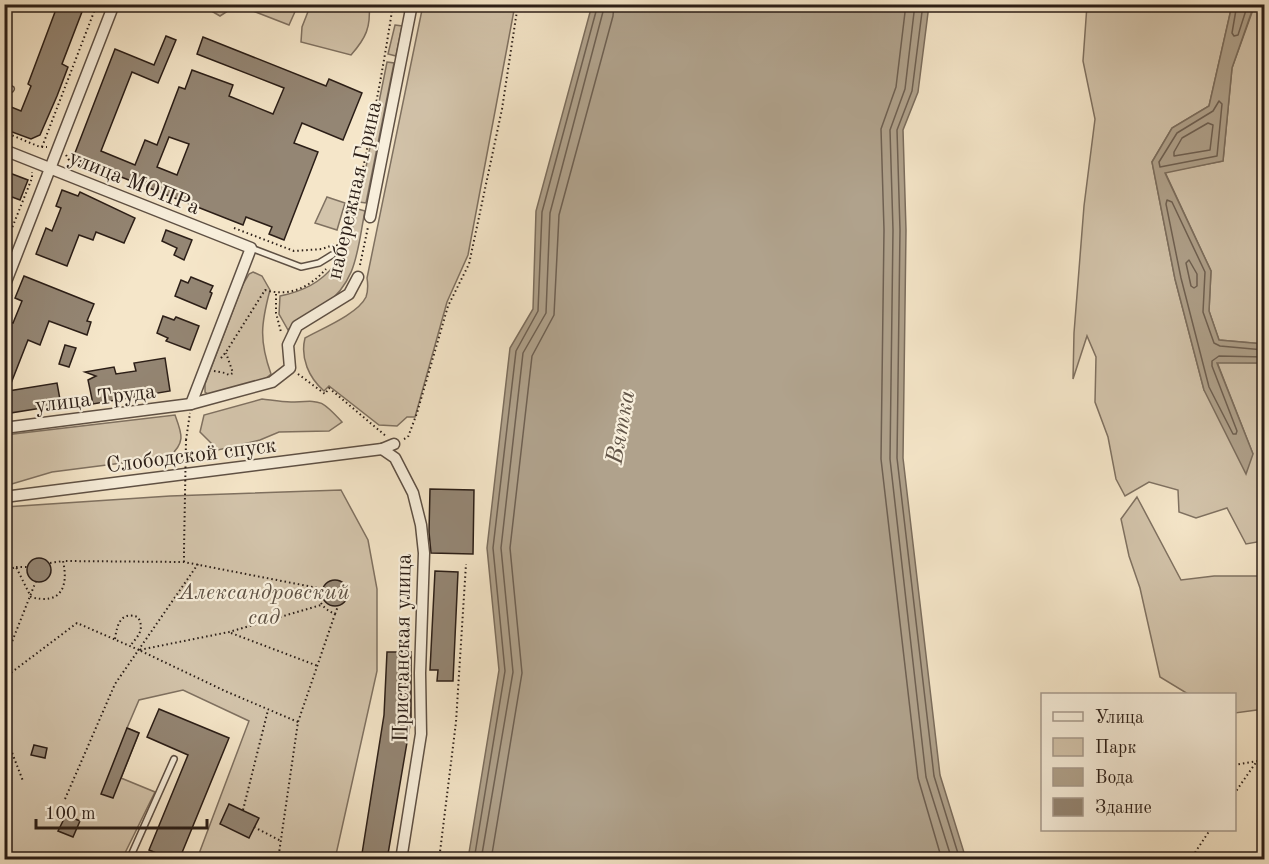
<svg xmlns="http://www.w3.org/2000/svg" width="1269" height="864" font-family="'Old Standard TT',serif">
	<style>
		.green { fill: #d3c4ab; stroke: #7f7161; stroke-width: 1.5 }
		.water { fill: #b0a28c; stroke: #7b6d5d; stroke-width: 1.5 }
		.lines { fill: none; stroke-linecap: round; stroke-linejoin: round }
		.shore { stroke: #6e6052; stroke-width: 1.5 }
		.building { fill: #948674; stroke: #2b1e17; stroke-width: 1.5; fill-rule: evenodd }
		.lane-casing { stroke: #5e5044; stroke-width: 8 }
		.street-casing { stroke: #5e5044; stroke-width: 13 }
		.path { stroke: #2b1e17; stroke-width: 2; stroke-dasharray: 1.5 3; stroke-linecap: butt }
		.lane { stroke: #f8efdc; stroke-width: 5 }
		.street { stroke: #f8efdc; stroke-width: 10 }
		.path-bridge { stroke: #2b1e17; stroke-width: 2; stroke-dasharray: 1.5 3; stroke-linecap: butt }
		.labels { text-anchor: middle; stroke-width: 4.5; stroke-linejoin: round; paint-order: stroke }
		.street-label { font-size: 22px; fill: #2b1e17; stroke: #f8efdc }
		.park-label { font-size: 22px; font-style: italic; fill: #5d5043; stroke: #f8efdc }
		.water-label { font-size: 24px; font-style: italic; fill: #605346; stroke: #f8efdc }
	</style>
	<rect width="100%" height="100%" fill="#f5e6c9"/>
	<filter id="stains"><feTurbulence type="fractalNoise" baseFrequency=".00333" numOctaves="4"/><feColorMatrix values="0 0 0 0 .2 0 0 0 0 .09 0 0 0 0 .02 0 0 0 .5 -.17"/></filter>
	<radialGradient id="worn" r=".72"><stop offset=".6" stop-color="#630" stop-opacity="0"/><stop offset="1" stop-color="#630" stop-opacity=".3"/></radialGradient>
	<g class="green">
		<path d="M 311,4 L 369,5 C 371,27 366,38 351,55 L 301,42 L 302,27 Z"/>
		<path d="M 201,5 L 237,5 L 220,16 Z"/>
		<path d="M 256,5 L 256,4 L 298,5 L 289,25 L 253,11 Z"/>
		<path d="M 423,5 L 515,5 L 468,255 L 447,302 L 415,417 L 407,417 L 397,426 L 379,425 L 329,386 L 324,391 C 309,378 300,358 305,338 C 321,329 358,314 366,297 C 368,291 368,284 367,278 Z"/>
		<path d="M 1087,5 L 1232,5 L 1209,106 L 1172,128 L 1152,162 L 1175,279 L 1204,390 L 1253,454 L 1217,362 L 1264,363 L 1264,492 L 1258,506 L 1263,541 L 1246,544 L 1227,508 L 1196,518 L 1179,512 L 1178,490 L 1149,482 L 1125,496 L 1116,479 L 1108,437 L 1095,402 L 1096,357 L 1087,336 L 1073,379 L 1074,333 L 1084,206 L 1095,119 L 1083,61 Z"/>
		<path d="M 1254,7 L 1264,13 L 1264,344 L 1219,340 L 1209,311 L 1211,271 L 1165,172 L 1223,161 L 1232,68 Z"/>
		<path d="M 395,25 L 402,26 L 396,56 L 388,54 Z"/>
		<path d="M 387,62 L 394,63 L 366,203 L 359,202 Z"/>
		<path d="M 327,197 L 345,203 L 337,230 L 315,223 Z"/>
		<path d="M 358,209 L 365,211 C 357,250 358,281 323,307 C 311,315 297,318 288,330 L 279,314 L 280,296 C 331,286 345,256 358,209 Z"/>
		<path d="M 253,272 L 262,276 L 270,290 C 261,324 259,340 271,374 L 263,381 L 211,396 L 205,392 L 205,384 L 243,284 L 249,274 Z"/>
		<path d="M 262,399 C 271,400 281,402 291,402 C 321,401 320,398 342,422 L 329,431 L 279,432 L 260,440 L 218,450 L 200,432 L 204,415 Z"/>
		<path d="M 175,415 C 182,434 186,442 169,457 L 52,472 L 5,486 L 5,435 Z"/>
		<path d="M 341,490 L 368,540 L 377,589 L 377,671 L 335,859 L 197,859 L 249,721 L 183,690 L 139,700 L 127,728 L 139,733 L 121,778 L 155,792 L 122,859 L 5,860 L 5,507 L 170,496 Z"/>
		<path d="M 1137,497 L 1181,580 L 1214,576 L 1264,576 L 1261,605 L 1264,621 L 1264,709 L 1235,713 L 1234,694 L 1188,694 L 1160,677 L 1140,588 L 1129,556 L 1121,519 Z"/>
	</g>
	<g class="water">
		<path d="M 592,5 L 929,5 L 918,92 L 903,130 L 906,230 L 903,458 L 940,775 L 966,859 L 468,859 L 499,670 L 487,548 L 510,348 L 533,309 L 536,211 Z"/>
		<path d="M 1232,5 L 1254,5 L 1232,68 L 1223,161 L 1165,173 L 1211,271 L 1209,311 L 1219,340 L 1264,344 L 1264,363 L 1217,363 L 1253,454 L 1246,474 L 1204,390 L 1175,279 L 1152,162 L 1172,128 L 1209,106 Z"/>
	</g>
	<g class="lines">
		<g class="shore">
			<path d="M 906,4 L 896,87 L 881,129 L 884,230 L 881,459 L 918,778 L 942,860"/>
			<path d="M 915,4 L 905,89 L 890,130 L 893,230 L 890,459 L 926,777 L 952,860"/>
			<path d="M 923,4 L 912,91 L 897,130 L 900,230 L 897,458 L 934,776 L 960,860"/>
			<path d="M 1237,4 L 1232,33 L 1234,36 L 1238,35 L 1248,4"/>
			<path d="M 1219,101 L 1222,104 L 1217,156 L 1160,167 L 1159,162 L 1177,133 L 1213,111 Z"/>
			<path d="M 1208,123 L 1213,125 L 1210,150 L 1174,156 L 1174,152 L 1182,138 Z"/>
			<path d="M 1189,260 L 1197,274 L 1197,286 L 1194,288 L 1191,286 L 1186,263 Z"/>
			<path d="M 1264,350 L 1220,346 L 1214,343 L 1203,312 L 1205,272 L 1172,202 L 1167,200 L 1166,204 L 1181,278 L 1209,387 L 1233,434 L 1236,434 L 1237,431 L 1212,366 L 1212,361 L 1219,356 L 1264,357"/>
			<path d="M 474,860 L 505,671 L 493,548 L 516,351 L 538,311 L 542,212 L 598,4"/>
			<path d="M 481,860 L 513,672 L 501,548 L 523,353 L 546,313 L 550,213 L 605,4"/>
			<path d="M 491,860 L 522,673 L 510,548 L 532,356 L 554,315 L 559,215 L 613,16 L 614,4"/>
		</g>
	</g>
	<g class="building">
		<path d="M 58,4 L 85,4 L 62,64 L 68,67 L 57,96 L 40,135 L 31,139 L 4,129 L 4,104 L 21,111 L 31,86 L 28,84 Z"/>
		<path d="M 166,36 L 176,40 L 158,83 L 132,72 L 101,151 L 135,165 L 145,140 L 157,145 L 179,87 L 185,89 L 192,70 L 233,85 L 229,96 L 273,114 L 284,88 L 197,54 L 203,37 L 326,86 L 329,79 L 362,93 L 343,140 L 302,123 L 294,143 L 318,152 L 284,240 L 269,234 L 272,227 L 246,217 L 243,225 L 73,158 L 115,49 L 154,65 ZM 169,137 L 189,144 L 177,175 L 157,167 Z"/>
		<path d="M 7,172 L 28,180 L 20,200 L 4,194 L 4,178 Z"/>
		<path d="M 62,190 L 78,196 L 80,192 L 135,218 L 124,243 L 96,232 L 93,240 L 79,235 L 67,266 L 36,254 L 46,228 L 52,231 L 61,208 L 56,206 Z"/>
		<path d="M 166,230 L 192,240 L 184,260 L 174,255 L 177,248 L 162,241 Z"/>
		<path d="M 24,276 L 94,304 L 87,321 L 91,322 L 87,335 L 49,321 L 40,345 L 28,340 L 8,391 L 57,383 L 61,405 L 4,414 L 4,328 L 7,321 L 13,323 L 22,301 L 15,298 Z"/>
		<path d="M 191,277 L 213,286 L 210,292 L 212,293 L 206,309 L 175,296 L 181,280 L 188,283 Z"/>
		<path d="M 163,316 L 174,320 L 176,317 L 199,326 L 190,350 L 166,341 L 168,338 L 157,333 Z"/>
		<path d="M 65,345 L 76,348 L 69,367 L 59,364 Z"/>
		<path d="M 165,358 L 170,391 L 93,404 L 88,380 L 96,376 L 85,372 L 114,367 L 116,374 L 136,371 L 134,363 Z"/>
		<path d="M 430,489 L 474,490 L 473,554 L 431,553 L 429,532 Z"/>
		<circle cx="39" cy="570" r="12"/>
		<path d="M 435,571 L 458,572 L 453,681 L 437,681 L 438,670 L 430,670 Z"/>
		<circle cx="335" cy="593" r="13"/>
		<path d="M 387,652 L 411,652 L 411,719 L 387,860 L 361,860 L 384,715 Z"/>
		<path d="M 159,709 L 229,738 L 179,860 L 173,860 L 149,850 L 188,755 L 147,737 Z"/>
		<path d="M 127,728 L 139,733 L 113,798 L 101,794 Z"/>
		<path d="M 34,745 L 47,748 L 45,758 L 31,755 Z"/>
		<path d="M 229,804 L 259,818 L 249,838 L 220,824 Z"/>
		<path d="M 66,815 L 80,821 L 73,837 L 58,831 Z"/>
	</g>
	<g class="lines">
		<g class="lane-casing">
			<g id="lane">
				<path d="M 4,86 L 11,89"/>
				<path d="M 251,248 L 301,267 L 319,263 L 332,255"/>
				<path d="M 129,860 L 174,759"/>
			</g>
		</g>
		<g class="street-casing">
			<g id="street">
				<path d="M 4,150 L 251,248 L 191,404"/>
				<path d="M 370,217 L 412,4"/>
				<path d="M 4,287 L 114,4"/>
				<path d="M 4,428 L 191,404 L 272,382 L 290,368 L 288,345 L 297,326 L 349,294 L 358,277"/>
				<path d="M 382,449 L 395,458 L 413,493 L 421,525 L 424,553 L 420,673 L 421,734 L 401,860"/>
				<path d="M 4,497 L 382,449 L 394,444"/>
			</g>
		</g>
		<g class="path">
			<path d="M 4,132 L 40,147 L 47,147"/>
			<path d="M 42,147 L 97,4"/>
			<path d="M 66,155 L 72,165"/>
			<path d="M 234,228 L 294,251 L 322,249 L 336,244 L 340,250"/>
			<path d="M 4,248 L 32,178 L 32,172"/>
			<path d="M 338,253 C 355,227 358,194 364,164 C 375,111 385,58 393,4"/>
			<path d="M 360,265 L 368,227"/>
			<path d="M 276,294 L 276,313 L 281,332"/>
			<path d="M 4,313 L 12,294"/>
			<path d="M 221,358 L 226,352 L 265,290 C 289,297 309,288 326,269"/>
			<path d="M 214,371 L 225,373 L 229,375 L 233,373 L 226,353"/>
			<path d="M 298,374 L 325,394 L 329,388 L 387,437"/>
			<path d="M 404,439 L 408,437 L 417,413 L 448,306 L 469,264 L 502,109 L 518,4"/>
			<path d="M 186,440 L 190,413"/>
			<path d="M 184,562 L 184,549"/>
			<path d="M 50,563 L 63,561"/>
			<path d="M 16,567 L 28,567"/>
			<path d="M 4,571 L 16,567 L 31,597 C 60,605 69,588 63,561 L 184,562 L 318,588 C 317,601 323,609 335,614 L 298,722 L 278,860"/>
			<path d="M 335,614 L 338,606"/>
			<path d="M 231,633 L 318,666"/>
			<path d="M 115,639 C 117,624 121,611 138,617 C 145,630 138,636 130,646"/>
			<path d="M 4,662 L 36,581"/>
			<path d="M 4,678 L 77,623 L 139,650"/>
			<path d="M 298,722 L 225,691 L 139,650 L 229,632 L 321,605"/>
			<path d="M 4,732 L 23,781"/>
			<path d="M 1234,765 L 1264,760"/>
			<path d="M 1234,794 L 1257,761"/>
			<path d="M 65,799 L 115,684 L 198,564"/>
			<path d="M 243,810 L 268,710"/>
			<path d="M 254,827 L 281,841"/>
			<path d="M 439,860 L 456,722 L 466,564"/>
			<path d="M 1190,860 L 1210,830"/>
		</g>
		<use href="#lane" class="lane"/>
		<use href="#street" class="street"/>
		<path class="path-bridge" d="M 184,549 L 186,440"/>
	</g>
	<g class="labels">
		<g class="street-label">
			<text transform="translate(135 181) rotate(22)" y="8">улица МОПРа</text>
			<text transform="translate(353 190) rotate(-77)" y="8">набережная Грина</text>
			<text transform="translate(95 397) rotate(-7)" y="8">улица Труда</text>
			<text transform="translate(191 454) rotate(-7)" y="8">Слободской спуск</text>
			<text transform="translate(401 648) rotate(-89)" y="8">Пристанская улица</text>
		</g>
		<g class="park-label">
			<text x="264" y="599">Александровский<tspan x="264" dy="25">сад</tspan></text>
		</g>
		<g class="water-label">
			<text transform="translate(620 427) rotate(-80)" y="8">Вятка</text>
		</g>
	</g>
	<rect width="1269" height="864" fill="none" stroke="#f5e6c9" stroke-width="24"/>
	<rect x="6" y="6" width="1257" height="852" fill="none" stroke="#2b1e17" stroke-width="3"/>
	<rect x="12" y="12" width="1245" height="840" fill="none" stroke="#2b1e17" stroke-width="1.5"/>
	<rect x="1041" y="693" width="195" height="138" fill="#f8efdc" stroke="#a69b8d" stroke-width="1.5"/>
	<rect x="1053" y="712" width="30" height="9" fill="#f8efdc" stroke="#a69b8d" stroke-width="1.5"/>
	<text x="1095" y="723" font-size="18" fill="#2b1e17">Улица</text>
	<rect x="1053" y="738" width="30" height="18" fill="#d3c4ab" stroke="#a69b8d" stroke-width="1.5"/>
	<text x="1095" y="753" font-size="18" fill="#2b1e17">Парк</text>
	<rect x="1053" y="768" width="30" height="18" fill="#b0a28c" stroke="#a69b8d" stroke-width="1.5"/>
	<text x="1095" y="783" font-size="18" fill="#2b1e17">Вода</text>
	<rect x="1053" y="798" width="30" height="18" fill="#948674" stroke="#a69b8d" stroke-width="1.5"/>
	<text x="1095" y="813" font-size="18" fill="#2b1e17">Здание</text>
	<path d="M36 819v9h171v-9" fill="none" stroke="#2b1e17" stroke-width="3"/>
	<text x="45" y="819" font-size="18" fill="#2b1e17" stroke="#f8efdc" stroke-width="4.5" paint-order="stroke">100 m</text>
	<rect width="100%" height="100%" filter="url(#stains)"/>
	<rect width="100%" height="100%" fill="url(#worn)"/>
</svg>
